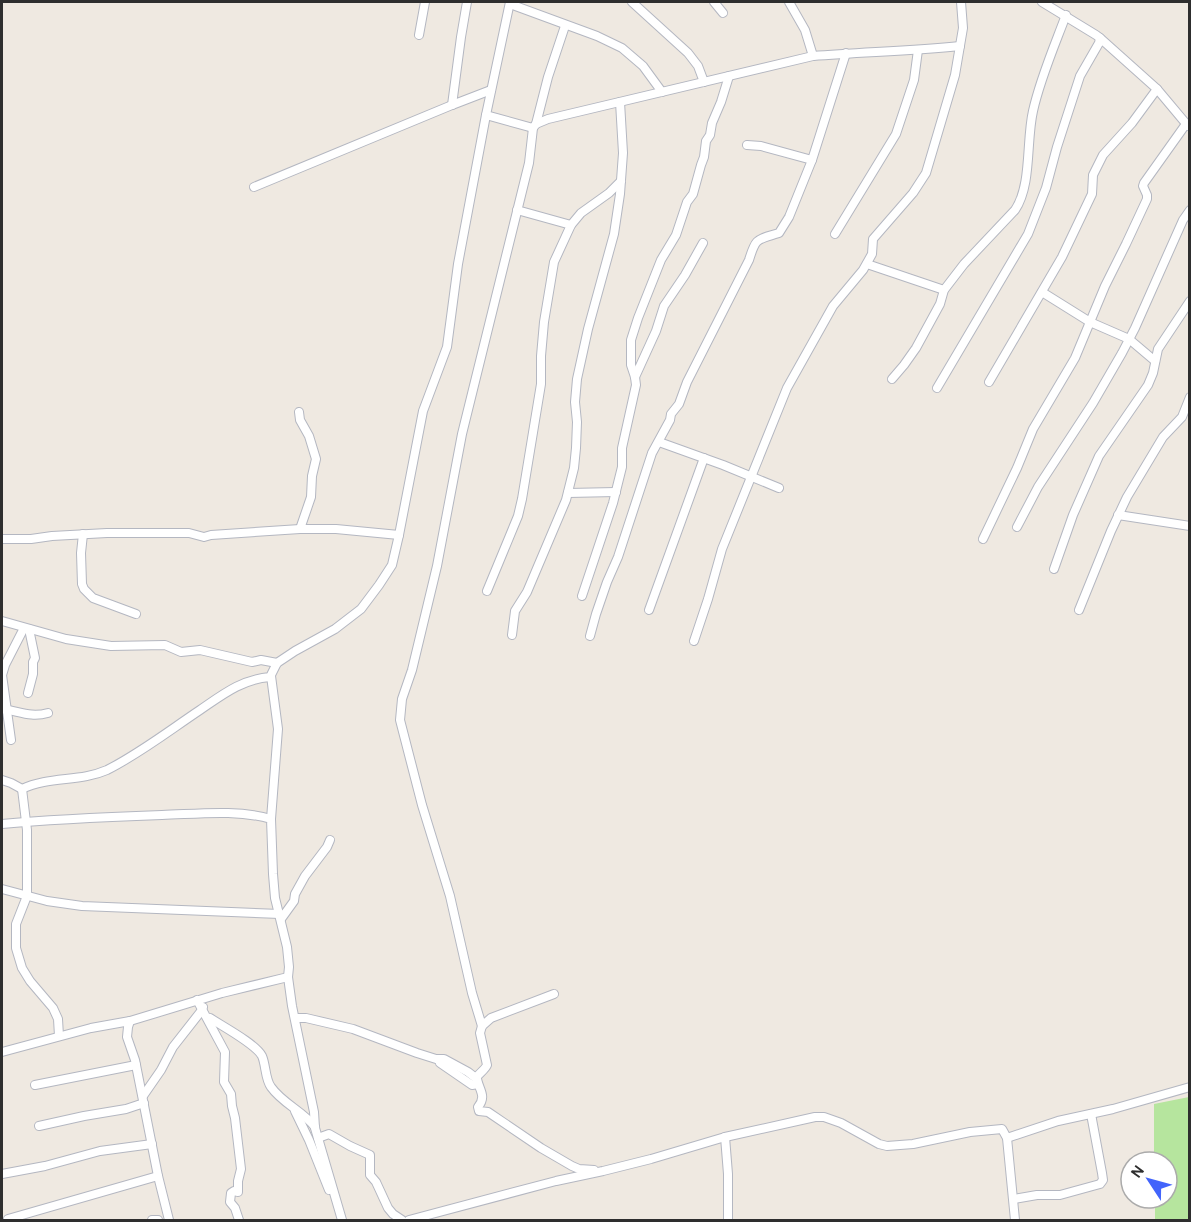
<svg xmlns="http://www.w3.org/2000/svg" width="1191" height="1222" font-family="Karla,sans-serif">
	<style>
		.green { fill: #b6e59e }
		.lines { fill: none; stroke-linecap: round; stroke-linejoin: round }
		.minor-casing { stroke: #b4b7c1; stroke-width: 10 }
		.minor { stroke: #fff; stroke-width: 8 }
	</style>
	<rect width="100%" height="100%" fill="#efe9e1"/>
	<path class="green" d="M 1189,1097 L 1189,1220 L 1155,1220 L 1155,1198 L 1167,1198 L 1167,1162 L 1154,1162 L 1154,1104 Z"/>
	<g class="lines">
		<g class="minor-casing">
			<g id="minor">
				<path d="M 632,2 L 688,53 L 698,66 L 704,82"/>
				<path d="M 714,2 L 723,13"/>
				<path d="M 789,2 L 805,30 L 813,56"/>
				<path d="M 510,4 L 597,36 L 622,48 L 643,66 L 662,92"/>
				<path d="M 419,35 L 425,2"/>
				<path d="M 1100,38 L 1157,89 L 1188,126"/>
				<path d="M 452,105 L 461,37 L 467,2"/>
				<path d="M 486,115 L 533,128"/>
				<path d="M 536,124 L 548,77 L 565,26"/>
				<path d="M 747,145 L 761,146 L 812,160"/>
				<path d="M 254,187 L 452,105 L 491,90"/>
				<path d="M 517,210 L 571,225"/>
				<path d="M 835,234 L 896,134 L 914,80 L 918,50"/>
				<path d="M 867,264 L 944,290"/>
				<path d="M 1042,292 L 1090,322 L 1129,339 L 1155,361"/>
				<path d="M 635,377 L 656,331 L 664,306 L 685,275 L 703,243"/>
				<path d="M 892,379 L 904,365 L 916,348 L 940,304 L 944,290 L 964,264 L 1015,210 C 1032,185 1026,141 1033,111 C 1040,79 1054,47 1066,15"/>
				<path d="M 989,382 L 1062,257 L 1092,194 L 1093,175 L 1103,155 L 1132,123 L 1157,89"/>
				<path d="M 937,388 L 1028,234 L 1046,188 L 1057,147 L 1080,76 L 1099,43 L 1100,38 L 1096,35 L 1042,2"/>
				<path d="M 299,412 L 300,420 L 309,436 L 316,459 L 312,476 L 311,497 L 300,529"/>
				<path d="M 659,442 L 723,465 L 779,488"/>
				<path d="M 568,493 L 616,492"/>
				<path d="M 1118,515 L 1190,526"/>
				<path d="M 1017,527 L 1038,487 L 1093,403 L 1122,353 L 1135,328 L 1183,220 L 1190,210"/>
				<path d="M 83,534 L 81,553 L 82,584 L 84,589 L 93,598 L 136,614"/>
				<path d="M 2,539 L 31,539 L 52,536 L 107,533 L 189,533 L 204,537 L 211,535 L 300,529 L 336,529 L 399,535"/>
				<path d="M 983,539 L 1017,468 L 1033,429 L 1075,358 L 1105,286 L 1126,244 L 1147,199 L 1147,195 L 1143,186 L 1144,183 L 1186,124"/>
				<path d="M 1054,569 L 1073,515 L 1099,456 L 1148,385 L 1153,373 L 1158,349 L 1190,301"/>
				<path d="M 487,591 L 518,516 L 522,499 L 541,384 L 541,356 L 544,322 L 554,262 L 571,225 L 581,213 L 609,193 L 621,181"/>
				<path d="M 582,596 L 613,503 L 622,467 L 622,448 L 636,385 L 635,377 L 631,365 L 631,340 L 638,318 L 661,260 L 676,235 L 687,202 L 693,194 L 701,165 L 704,157 L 706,141 L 710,135 L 712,123 L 721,102 L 729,76"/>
				<path d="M 649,610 L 704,458"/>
				<path d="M 1079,610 L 1111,531 L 1127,497 L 1163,437 L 1182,417 L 1190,397"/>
				<path d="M 2,621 L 66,639 L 111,646 L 165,645 L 181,652 L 200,650 L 252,662 L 261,660 L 277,663"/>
				<path d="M 512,635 L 515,611 L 527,592 L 566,500 L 574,468 L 576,448 L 577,422 L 575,402 L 577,379 L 588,329 L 614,234 L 620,194 L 623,153 L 620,102"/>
				<path d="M 590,636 L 596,614 L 607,582 L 618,557 L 652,453 L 670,420 L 671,414 L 679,404 L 687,382 L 749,260 C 756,237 757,240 779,233 L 789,217 L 812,160 L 846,53"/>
				<path d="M 694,641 L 708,599 L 722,549 L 787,388 L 833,306 L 863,270 L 872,254 L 873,239 L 913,193 L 926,173 L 955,75 L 963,28 L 961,2"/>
				<path d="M 271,676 L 278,729 L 271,819"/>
				<path d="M 28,693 L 33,674 L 33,662 L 35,658 L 29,629"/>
				<path d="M 2,709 C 19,711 30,718 48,713"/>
				<path d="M 11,740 L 2,675 L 5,665 L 24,628"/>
				<path d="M 2,780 L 11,783 L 22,789"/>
				<path d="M 22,789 C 49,776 80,782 107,770 C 139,754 170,730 200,710 C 222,695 242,679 270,677 L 277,663 L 295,651 L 335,629 L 361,609 L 379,585 L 392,565 L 399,535 L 423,411 L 447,347 L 458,264 L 486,115 L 510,2"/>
				<path d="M 22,789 L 27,830 L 27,896 L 16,924 L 16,948 L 22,968 L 30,981 L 53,1008 L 58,1019 L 59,1036"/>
				<path d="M 2,824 C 55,819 108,817 162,815 C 197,814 237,809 271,819 L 273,874 L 275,898 L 287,947 L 289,967 L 288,977 L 292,1006 L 314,1112 L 315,1128 L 342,1220"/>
				<path d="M 2,889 L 47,901 L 82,906 L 280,914"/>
				<path d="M 281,919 L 294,901 L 295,894 L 305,876 L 327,847 L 330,840"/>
				<path d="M 197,1000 L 225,1052 L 224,1082 L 231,1094 L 232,1106 L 235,1118 L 241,1169 L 238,1181 L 238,1192 L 234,1191 L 231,1193 L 230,1202 L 235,1208 L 239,1220"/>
				<path d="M 210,1018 C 222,1026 256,1044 262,1056 C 266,1065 265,1079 271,1087 C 283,1104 303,1111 315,1127"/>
				<path d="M 295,1018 L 306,1018 L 353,1029 L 417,1053 L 436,1059 L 444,1059 L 468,1072 L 477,1079 C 479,1090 487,1096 478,1107 L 479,1111 L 488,1112 L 541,1148 L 572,1166 L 579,1169 L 594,1170"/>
				<path d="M 130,1021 L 128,1027 L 127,1037 L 135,1060 L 158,1176 L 169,1220"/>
				<path d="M 482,1026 L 472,993 L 450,896 L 422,805 L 400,720 L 402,699 L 412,670 L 437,566 L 462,434 L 529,163 L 533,128 L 536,124 L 548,119 L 813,56 C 862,52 911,51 960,46"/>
				<path d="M 2,1052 L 91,1028 L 130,1021 L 222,993 L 288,977"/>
				<path d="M 440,1063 L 472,1085 L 478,1084"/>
				<path d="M 476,1078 C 479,1073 485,1070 487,1065 L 480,1033 L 482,1026 L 491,1018 L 554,994"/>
				<path d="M 35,1085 L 136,1065"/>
				<path d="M 143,1096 L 161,1070 L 173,1047 L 202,1010 L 203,1007"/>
				<path d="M 295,1111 L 309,1140 L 329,1190"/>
				<path d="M 39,1126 L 84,1116 L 126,1109 L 144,1103"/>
				<path d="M 725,1137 L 728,1174 L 728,1220"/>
				<path d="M 318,1138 L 329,1134 L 350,1146 L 370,1155 L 370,1175 L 376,1182 L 388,1208 L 393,1214 L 402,1220"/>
				<path d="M 1007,1138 L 1058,1121 L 1113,1109 L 1190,1087"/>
				<path d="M 2,1174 L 45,1166 L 100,1151 L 152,1144"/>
				<path d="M 1014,1199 L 1037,1195 L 1060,1195 L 1100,1184 L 1103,1180 L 1102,1173 L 1091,1114"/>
				<path d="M 8,1219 L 158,1176"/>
				<path d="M 152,1220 L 158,1220"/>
				<path d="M 409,1220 L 556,1181 L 603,1171 L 651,1159 L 725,1137 L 815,1117 L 824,1117 L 841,1123 L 879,1144 L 887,1146 L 913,1144 L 970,1132 L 1002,1129 L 1007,1138 L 1015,1220"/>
			</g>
		</g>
		<use href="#minor" class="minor"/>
	</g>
	<rect width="1191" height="1222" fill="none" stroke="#2e2e2e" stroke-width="6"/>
	<g transform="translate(1149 1180) rotate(306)"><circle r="28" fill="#ffffff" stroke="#ababab" stroke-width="1.5"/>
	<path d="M0-4.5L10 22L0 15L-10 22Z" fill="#4264fb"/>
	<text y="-9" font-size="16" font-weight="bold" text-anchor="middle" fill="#2e2e2e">N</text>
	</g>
</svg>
